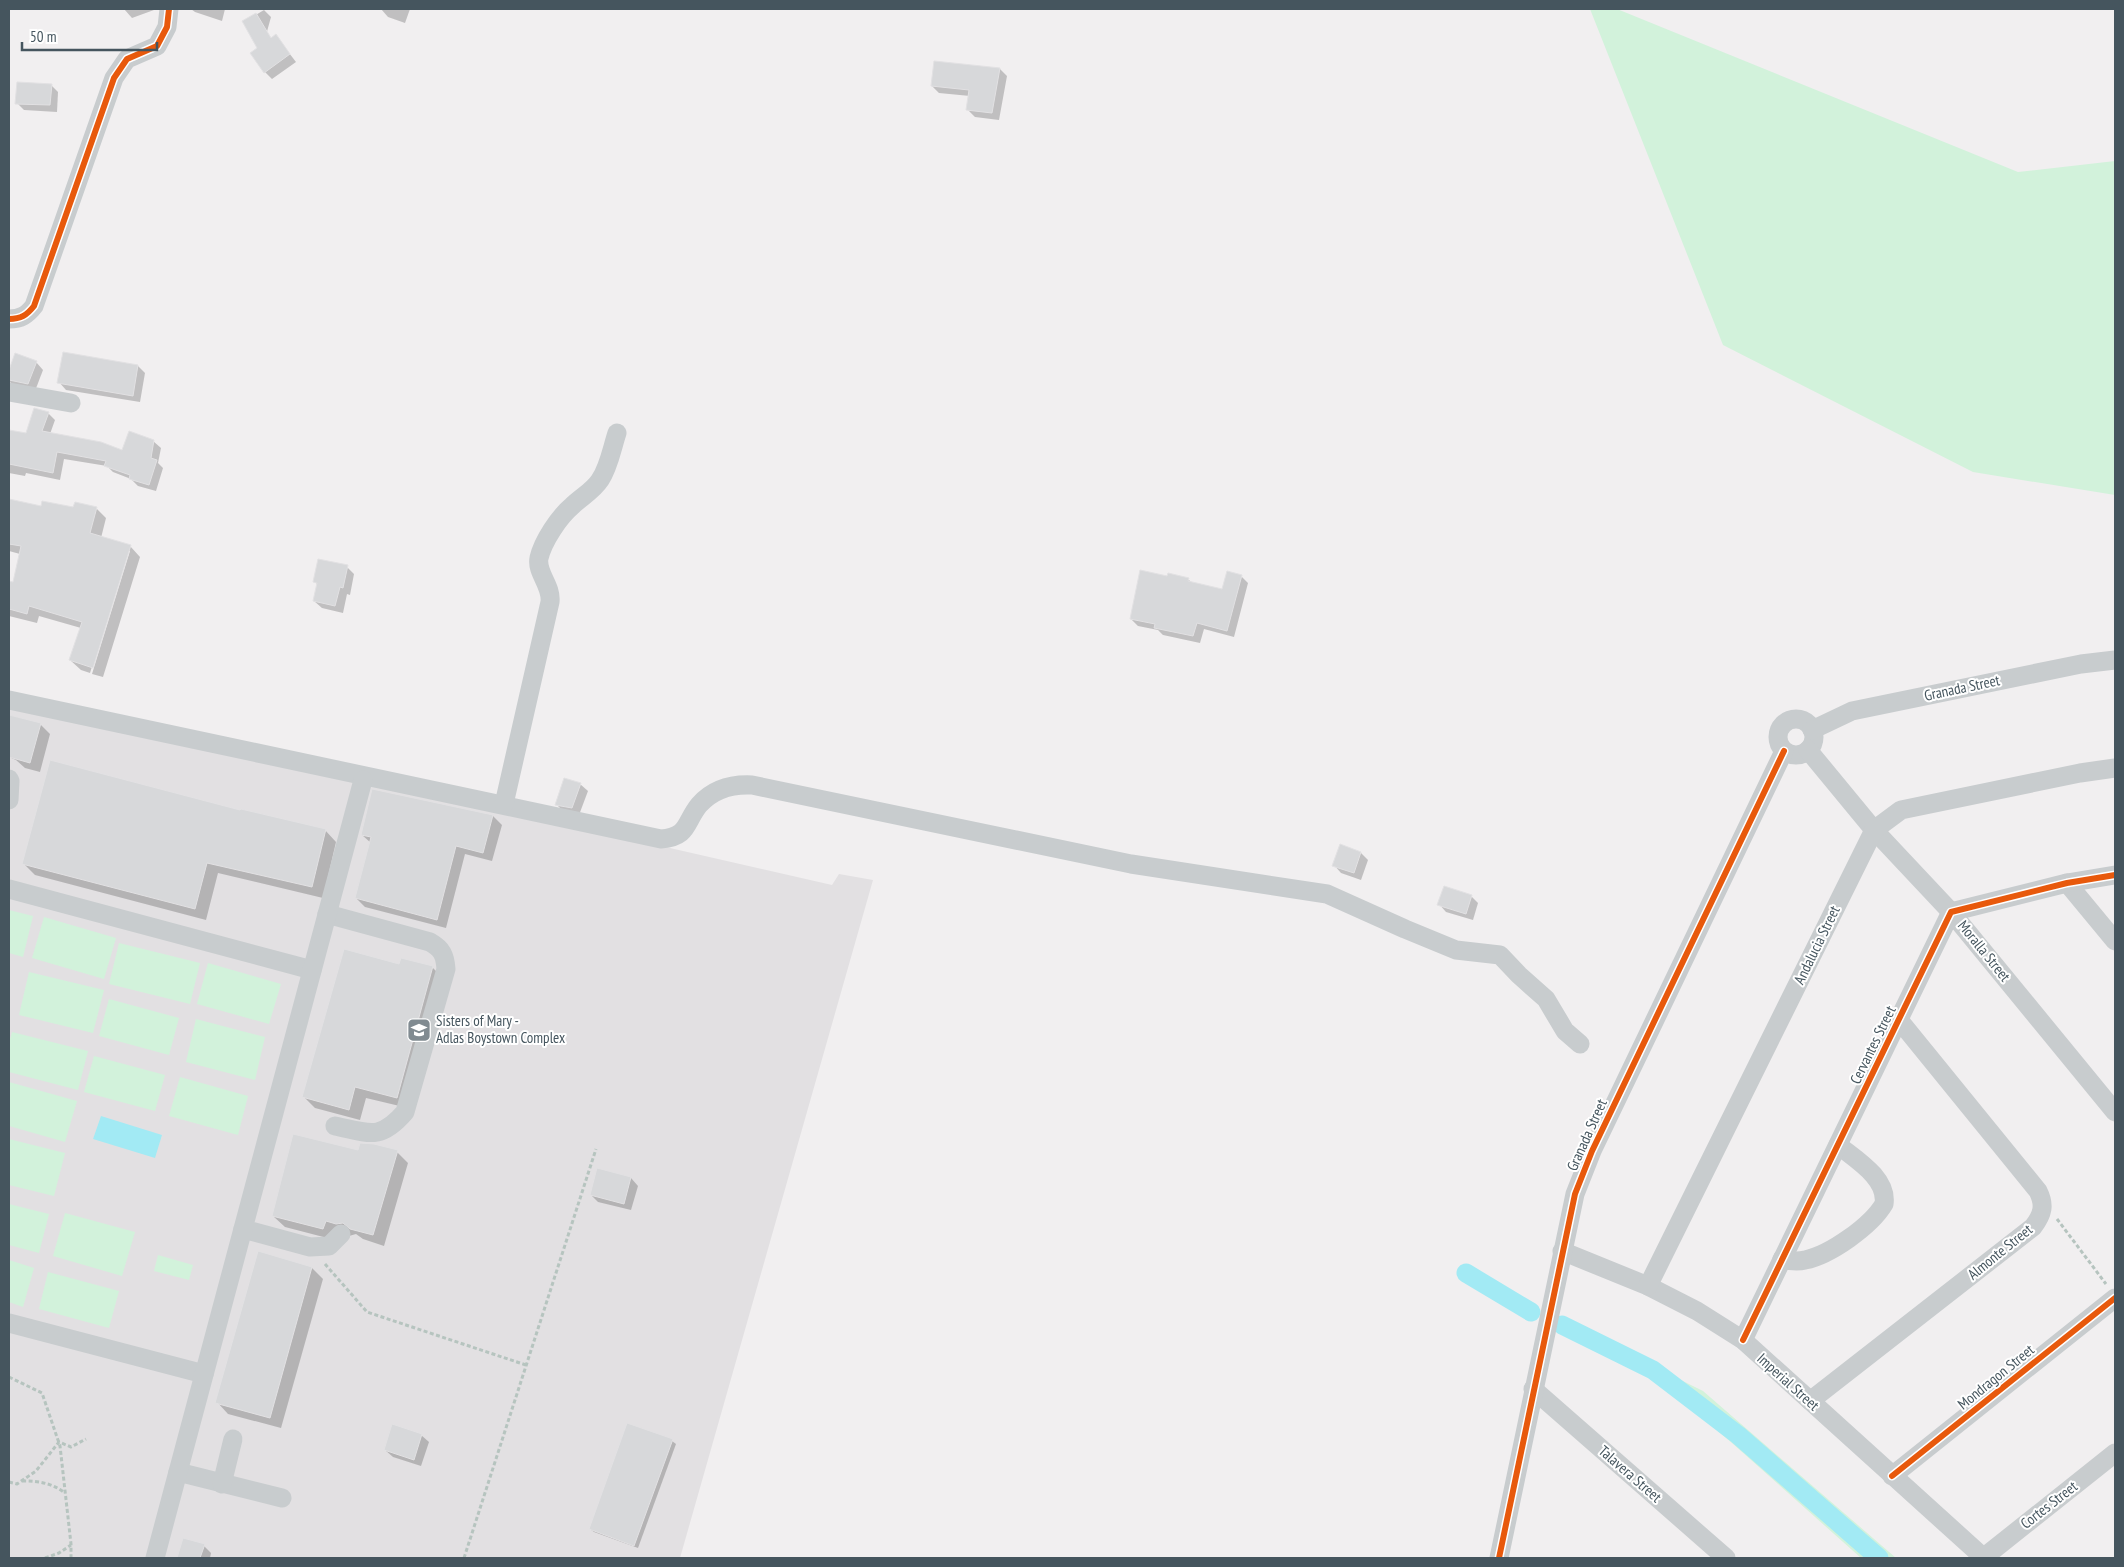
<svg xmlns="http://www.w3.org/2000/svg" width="2124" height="1567" font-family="'PT Sans Narrow',sans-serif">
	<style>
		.education { fill: #e2e0e2 }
		.green { fill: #d2f2db }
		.water { fill: #a2eaf4 }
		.shadow { fill: #0003 }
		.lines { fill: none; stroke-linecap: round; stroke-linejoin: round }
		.canal { stroke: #a2eaf4; stroke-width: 19 }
		.building { fill: #d7d8da; stroke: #e2e1e3 }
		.path { stroke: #b6c4bf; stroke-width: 3; stroke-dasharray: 4 2.5; stroke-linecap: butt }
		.minor { stroke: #c8ccce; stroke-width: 19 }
		.cycleway-casing { stroke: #fff; stroke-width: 9 }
		.cycleway { stroke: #e8590c; stroke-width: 6 }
		.labels { text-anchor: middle; stroke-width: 4; stroke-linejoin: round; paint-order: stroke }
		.street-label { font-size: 15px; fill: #45555e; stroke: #fff }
		.poi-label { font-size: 15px; fill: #45555e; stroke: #fff; text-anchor: start }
	</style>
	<rect width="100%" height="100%" fill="#f1eff0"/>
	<path class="education" d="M 9,703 L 508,811 L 832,885 L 839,874 L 873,880 L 680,1558 L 9,1558 Z"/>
	<g class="green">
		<path d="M 1590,9 L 1617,9 L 2018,172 L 2115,161 L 2115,495 L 1973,472 L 1723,345 Z"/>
		<path d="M 9,910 L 33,916 L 23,957 L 9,953 Z"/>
		<path d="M 44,917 L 116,938 L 104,979 L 32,958 Z"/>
		<path d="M 119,943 L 200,963 L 190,1004 L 109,984 Z"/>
		<path d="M 208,963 L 281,984 L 269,1024 L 197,1004 Z"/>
		<path d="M 29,972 L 104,990 L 93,1033 L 19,1015 Z"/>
		<path d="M 109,999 L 179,1018 L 169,1055 L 99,1036 Z"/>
		<path d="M 196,1019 L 265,1037 L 255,1080 L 186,1062 Z"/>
		<path d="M 12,1032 L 88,1051 L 78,1090 L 9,1072 L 9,1043 Z"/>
		<path d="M 94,1056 L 165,1075 L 155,1111 L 84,1092 Z"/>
		<path d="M 180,1077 L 248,1096 L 238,1135 L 169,1116 Z"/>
		<path d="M 9,1082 L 77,1101 L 65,1142 L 9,1126 Z"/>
		<path d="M 9,1139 L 65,1153 L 54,1196 L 9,1185 Z"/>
		<path d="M 9,1204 L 49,1214 L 39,1253 L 9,1245 Z"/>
		<path d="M 65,1213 L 135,1232 L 122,1276 L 53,1256 Z"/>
		<path d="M 158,1255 L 193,1265 L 189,1280 L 154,1271 Z"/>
		<path d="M 9,1260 L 34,1268 L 23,1307 L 9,1302 Z"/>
		<path d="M 48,1272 L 119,1291 L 109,1328 L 39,1309 Z"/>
		<path d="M 1562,1321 L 1703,1391 L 1896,1558 L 1861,1558 L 1732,1443 L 1650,1374 L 1561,1331 Z"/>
	</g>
	<path class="water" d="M 101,1116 L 162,1135 L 155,1158 L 93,1139 Z"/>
	<g class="shadow">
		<path d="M 124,9 L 153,9 L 154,10 L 132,18 Z"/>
		<path d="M 191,9 L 225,9 L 222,21 L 195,12 Z"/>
		<path d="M 381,9 L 410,9 L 405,23 L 388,17 Z"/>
		<path d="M 264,10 L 271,17 L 263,46 L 276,36 L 296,62 L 272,79 L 265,72 L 260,47 L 244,22 Z"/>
		<path d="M 1000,69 L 1007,76 L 999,120 L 975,117 L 968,110 L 970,96 L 939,93 L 932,86 Z"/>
		<path d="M 51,85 L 58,92 L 57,112 L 24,110 L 17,103 Z"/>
		<path d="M 15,355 L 36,362 L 43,370 L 35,391 L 14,386 L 9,381 L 9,373 Z"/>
		<path d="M 138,366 L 145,373 L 140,402 L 66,390 L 59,382 Z"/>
		<path d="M 48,413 L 55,420 L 50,434 L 123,451 L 153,441 L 161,448 L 158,463 L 163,468 L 156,491 L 138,486 L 131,479 L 113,472 L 107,466 L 64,459 L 60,480 L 26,473 L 25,476 L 9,473 L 9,431 L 26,434 Z"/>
		<path d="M 9,501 L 42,508 L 96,508 L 106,518 L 101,538 L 130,546 L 140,557 L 103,677 L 92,674 L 130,551 L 128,551 L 90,673 L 81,670 L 70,660 L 81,628 L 39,616 L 37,623 L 9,616 L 9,582 L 13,584 L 20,554 L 9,551 Z"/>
		<path d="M 347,567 L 354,574 L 350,595 L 347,594 L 343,613 L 322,608 L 314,601 L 318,585 L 314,581 Z"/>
		<path d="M 1241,576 L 1248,583 L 1234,637 L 1204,629 L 1200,643 L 1163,635 L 1158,630 L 1138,626 L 1131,619 L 1168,577 L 1188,579 L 1193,584 L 1223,591 Z"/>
		<path d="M 9,715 L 40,724 L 50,734 L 40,772 L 25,768 L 16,760 L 9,757 Z"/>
		<path d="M 580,784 L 588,791 L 579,815 L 564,812 L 557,805 Z"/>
		<path d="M 241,812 L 325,830 L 336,842 L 323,898 L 218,873 L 206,920 L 35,875 L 24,864 Z"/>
		<path d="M 493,816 L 502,825 L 492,861 L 465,854 L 446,928 L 365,907 L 356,898 L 371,843 L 362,835 Z"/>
		<path d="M 1361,853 L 1368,860 L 1361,880 L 1341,873 L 1334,865 Z"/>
		<path d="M 1471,896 L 1478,903 L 1473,920 L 1446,912 L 1439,904 Z"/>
		<path d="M 400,966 L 432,967 L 444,979 L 408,1108 L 366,1098 L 360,1120 L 315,1108 L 304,1097 Z"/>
		<path d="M 359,1151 L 397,1152 L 408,1163 L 384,1246 L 363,1239 L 356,1234 L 335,1240 L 285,1227 L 273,1216 Z"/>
		<path d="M 597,1170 L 631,1178 L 638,1186 L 631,1210 L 598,1202 L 591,1195 Z"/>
		<path d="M 259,1253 L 312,1268 L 323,1279 L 281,1428 L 228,1414 L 217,1402 Z"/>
		<path d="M 628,1425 L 672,1441 L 676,1444 L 638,1548 L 594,1532 L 590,1529 Z"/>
		<path d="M 421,1435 L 429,1442 L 421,1466 L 393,1457 L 385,1450 Z"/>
		<path d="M 184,1539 L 204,1546 L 211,1553 L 210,1558 L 178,1558 Z"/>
	</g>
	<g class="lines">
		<g class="canal">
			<path d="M 1466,1273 L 1531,1312"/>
			<path d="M 1562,1325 L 1653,1370 L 1738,1435 L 1879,1558"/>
		</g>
	</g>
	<g class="building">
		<path d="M 256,13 L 271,38 L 276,34 L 290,54 L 264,73 L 250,53 L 257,48 L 242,21 Z"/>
		<path d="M 934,61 L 1000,68 L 992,113 L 966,110 L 969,90 L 931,86 Z"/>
		<path d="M 17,82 L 52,84 L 50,105 L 15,104 Z"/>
		<path d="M 63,352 L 138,365 L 133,396 L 57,383 Z"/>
		<path d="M 15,353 L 37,361 L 28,384 L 9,380 L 9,370 Z"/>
		<path d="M 34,408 L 49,412 L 42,431 L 101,442 L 122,450 L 129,431 L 154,440 L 151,458 L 157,460 L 149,485 L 129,479 L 130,475 L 104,466 L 106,461 L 57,452 L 53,473 L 9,464 L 9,430 L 26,433 Z"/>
		<path d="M 9,499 L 41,506 L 42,501 L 73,507 L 75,502 L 97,507 L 90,533 L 131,545 L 93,668 L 69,660 L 82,622 L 29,606 L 27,614 L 9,609 L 9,581 L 13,582 L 21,546 L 9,544 Z"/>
		<path d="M 318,559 L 348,565 L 343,588 L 340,587 L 335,606 L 313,601 L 317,583 L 313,582 Z"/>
		<path d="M 1140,570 L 1167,576 L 1168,573 L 1189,578 L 1188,581 L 1222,589 L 1227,571 L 1242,575 L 1227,631 L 1197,623 L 1193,636 L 1154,628 L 1155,624 L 1130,619 Z"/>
		<path d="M 9,715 L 41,723 L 30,763 L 9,757 Z"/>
		<path d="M 50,760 L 240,810 L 241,809 L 326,829 L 312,887 L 207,863 L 195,909 L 22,864 Z"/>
		<path d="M 564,778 L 581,783 L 572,808 L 555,805 Z"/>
		<path d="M 372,789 L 493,815 L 483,853 L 456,846 L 437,920 L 355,898 L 371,837 L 361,835 Z"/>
		<path d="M 1340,844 L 1361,852 L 1354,873 L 1332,866 Z"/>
		<path d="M 1444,886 L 1472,895 L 1466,914 L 1437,905 Z"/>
		<path d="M 344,949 L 399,964 L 401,958 L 433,966 L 397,1098 L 355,1087 L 349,1110 L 302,1097 Z"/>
		<path d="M 293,1134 L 358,1150 L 360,1143 L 374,1144 L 398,1150 L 373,1235 L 350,1229 L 343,1223 L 336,1224 L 326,1221 L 323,1229 L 272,1216 Z"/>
		<path d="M 597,1168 L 631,1177 L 624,1204 L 590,1195 Z"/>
		<path d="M 258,1251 L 312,1267 L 270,1418 L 215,1403 Z"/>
		<path d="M 627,1423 L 673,1439 L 634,1546 L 589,1529 Z"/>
		<path d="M 392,1424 L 422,1434 L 414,1460 L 384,1450 Z"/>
		<path d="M 183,1538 L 205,1544 L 200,1558 L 177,1558 Z"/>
	</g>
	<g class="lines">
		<g class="path">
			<path d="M 2057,1219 L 2106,1284"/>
			<path d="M 325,1264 L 367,1312 L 526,1365"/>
			<path d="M 9,1377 L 42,1393 L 60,1446 L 71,1544 L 71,1558"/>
			<path d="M 22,1481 C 39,1481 52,1483 65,1493"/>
			<path d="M 9,1482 L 17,1484 L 36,1471 L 59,1442 L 71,1447 L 86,1439"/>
			<path d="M 45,1558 L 59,1553 L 71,1545"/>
			<path d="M 464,1558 L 596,1149"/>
		</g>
		<g class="minor">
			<path d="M 9,319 C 21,319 27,315 34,306 L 114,78 L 127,59 L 157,46 L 167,27 L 169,9"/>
			<path d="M 9,392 L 71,403"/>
			<path d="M 9,700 L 661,839 C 689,837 685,822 699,805 C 713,789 732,784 752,785 L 1131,864 L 1327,894 L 1405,929 L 1456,950 L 1500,955 L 1519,975 L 1546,999 L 1565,1031 L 1580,1044"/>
			<circle cx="1796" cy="737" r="18"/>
			<path d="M 1812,730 L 1852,711 L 2081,664 L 2115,660"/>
			<path d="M 1808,750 L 1874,830 L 1951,912 L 2115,1112"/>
			<path d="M 9,779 L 10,781 L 9,800"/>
			<path d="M 504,804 L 550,602 C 552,585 536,573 539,558 C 543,541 559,517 572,506 C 581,497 593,491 600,480 C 609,467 612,448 617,433"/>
			<path d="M 2067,883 L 2115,941"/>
			<path d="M 9,889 L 312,970"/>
			<path d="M 327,914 L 430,942 C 442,949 445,955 446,969 L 405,1112 C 380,1141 369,1133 335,1126"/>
			<path d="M 243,1229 L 310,1247 L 329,1246 L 341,1234"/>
			<path d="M 1562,1251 L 1648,1286 L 1697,1311 L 1743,1340 L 1984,1558"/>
			<path d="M 1782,1259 C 1790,1261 1797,1262 1805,1260 C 1830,1255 1871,1226 1884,1204 C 1888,1178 1855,1159 1838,1145"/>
			<path d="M 1648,1286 L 1874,830 L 1901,810 L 2080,773 L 2115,768"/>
			<path d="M 9,1323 L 204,1374"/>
			<path d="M 1743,1340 L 1951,912 L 2067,883 L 2115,875"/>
			<path d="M 1533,1389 L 1726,1558"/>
			<path d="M 1810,1401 L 2033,1227 C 2043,1214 2045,1205 2038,1191 L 1899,1020"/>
			<path d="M 178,1472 L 282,1498"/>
			<path d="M 1892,1476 L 2115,1298"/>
			<path d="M 222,1484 L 233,1439"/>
			<path d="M 155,1558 L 363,780"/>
			<path d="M 1499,1558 L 1575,1194 L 1592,1151 L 1784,751"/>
			<path d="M 1983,1558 L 2115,1453"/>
		</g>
		<g class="cycleway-casing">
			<g id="cycleway">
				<path d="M 9,319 C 21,319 27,315 34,306 L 114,78 L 127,59 L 157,46 L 167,27 L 169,9"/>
				<path d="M 1743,1340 L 1951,912 L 2067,883 L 2115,875"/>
				<path d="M 1892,1476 L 2115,1298"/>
				<path d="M 1499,1558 L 1575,1194 L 1592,1151 L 1784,751"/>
			</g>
		</g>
		<use href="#cycleway" class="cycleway"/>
	</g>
	<defs>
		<g id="school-square" transform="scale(1.25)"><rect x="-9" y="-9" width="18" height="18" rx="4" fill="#818b91" stroke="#fff"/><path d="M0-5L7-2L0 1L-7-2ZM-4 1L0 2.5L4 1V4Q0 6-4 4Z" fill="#fff"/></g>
	</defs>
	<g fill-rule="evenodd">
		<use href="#school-square" x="419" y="1030"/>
	</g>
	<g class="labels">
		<g class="street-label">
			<text transform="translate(1962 688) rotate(-12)" y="5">Granada Street</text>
			<text transform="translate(1817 945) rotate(-64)" y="5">Andalucia Street</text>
			<text transform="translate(1984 951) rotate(51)" y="5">Moralla Street</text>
			<text transform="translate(1873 1045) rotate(-64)" y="5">Cervantes Street</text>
			<text transform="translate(1587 1135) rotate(-66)" y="5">Granada Street</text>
			<text transform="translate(2000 1252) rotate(-39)" y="5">Almonte Street</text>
			<text transform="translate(1996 1377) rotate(-39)" y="5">Mondragon Street</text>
			<text transform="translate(1788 1382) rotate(42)" y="5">Imperial Street</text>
			<text transform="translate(1630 1474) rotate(41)" y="5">Talavera Street</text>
			<text transform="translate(2049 1505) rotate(-38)" y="5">Cortes Street</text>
		</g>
		<g class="poi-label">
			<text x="436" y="1026">Sisters of Mary -<tspan x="436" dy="17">Adlas Boystown Complex</tspan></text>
		</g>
	</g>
	<rect width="2124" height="1567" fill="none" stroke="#45555e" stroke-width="20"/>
	<path d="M22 42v8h135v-8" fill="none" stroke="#45555e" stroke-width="2.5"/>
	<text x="30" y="42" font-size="15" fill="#45555e" stroke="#ffffff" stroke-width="4" paint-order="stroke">50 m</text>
</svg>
